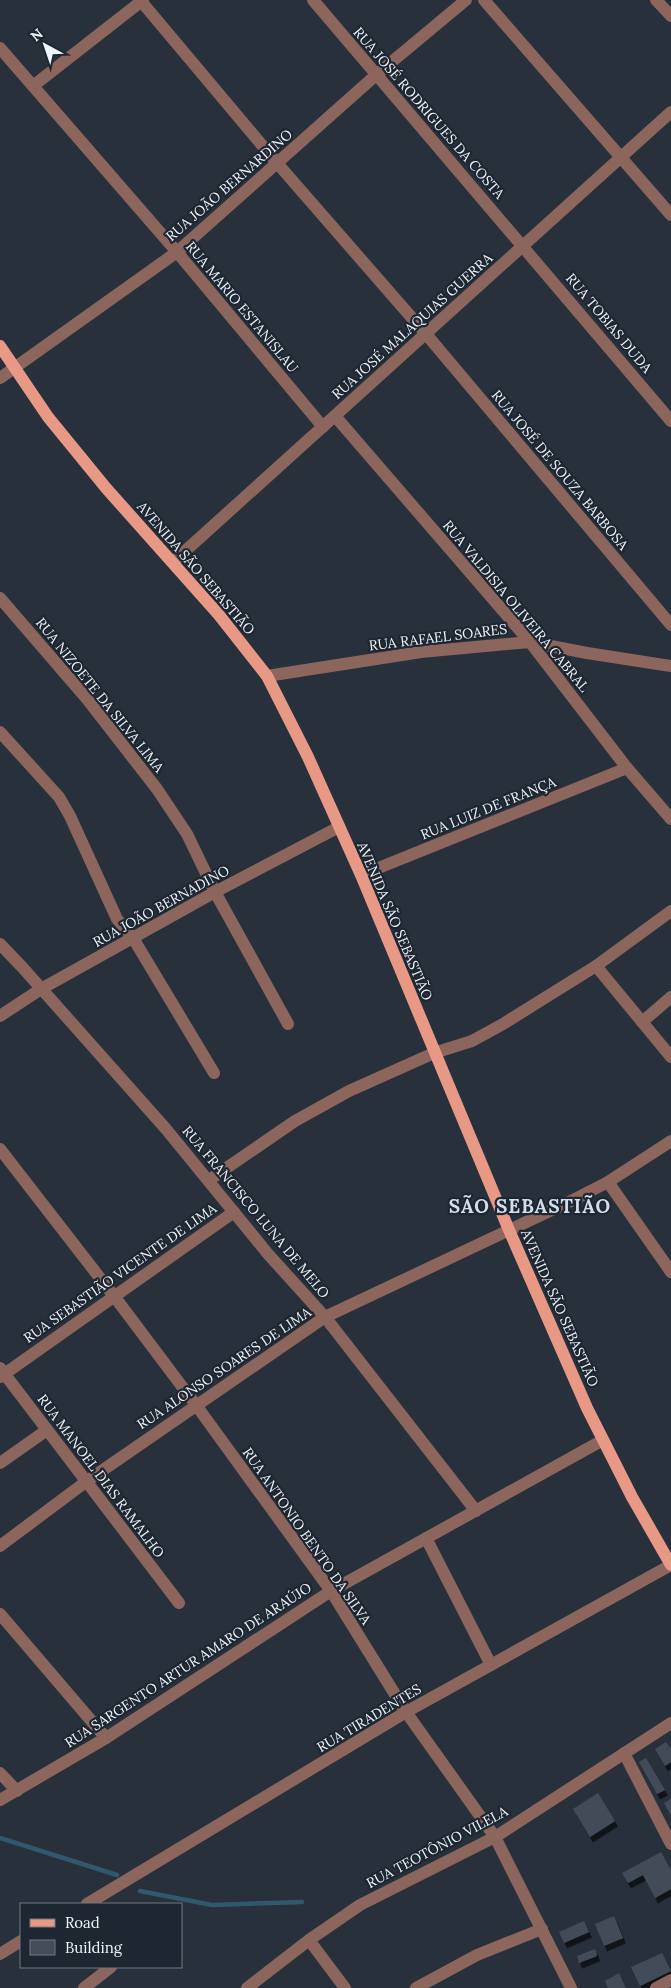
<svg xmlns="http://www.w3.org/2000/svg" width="671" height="1988" font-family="Lora,serif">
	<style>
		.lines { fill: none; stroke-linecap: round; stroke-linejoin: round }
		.stream { stroke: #30596e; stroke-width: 4.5 }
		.building { fill: #434c58; filter: url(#shadow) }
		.minor { stroke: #8c665c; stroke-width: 12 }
		.major { stroke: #e89986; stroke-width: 12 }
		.labels { text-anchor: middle; stroke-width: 4.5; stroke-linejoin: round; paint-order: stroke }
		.street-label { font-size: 14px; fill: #eef4fb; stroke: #1e2731 }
		.district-label { font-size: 19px; font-weight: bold; letter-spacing: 1px; fill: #d3deec; stroke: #1e2731 }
	</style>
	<defs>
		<filter id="shadow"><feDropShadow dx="3" dy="5.5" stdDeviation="0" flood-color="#0009"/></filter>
	</defs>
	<rect width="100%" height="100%" fill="#28313b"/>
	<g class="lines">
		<g class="stream">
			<path d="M 0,1838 L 117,1875"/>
			<path d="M 140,1891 L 212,1905 L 302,1902"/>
		</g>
	</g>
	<g class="building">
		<path d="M 666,1742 L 671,1749 L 671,1762 L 665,1766 L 655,1749 Z"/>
		<path d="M 646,1758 L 665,1790 L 657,1794 L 639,1762 Z"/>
		<path d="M 598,1793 L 615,1821 L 590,1837 L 573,1809 Z"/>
		<path d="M 671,1799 L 671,1816 L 664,1803 Z"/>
		<path d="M 661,1852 L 671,1870 L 671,1889 L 655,1898 L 643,1875 L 628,1883 L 622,1873 Z"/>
		<path d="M 614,1916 L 623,1938 L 604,1946 L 595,1924 Z"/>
		<path d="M 584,1921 L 589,1932 L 564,1943 L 559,1932 Z"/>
		<path d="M 595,1949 L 597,1956 L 579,1963 L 577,1956 Z"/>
		<path d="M 662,1953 L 671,1971 L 640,1986 L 631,1967 Z"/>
		<path d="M 619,1973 L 626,1988 L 608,1988 L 605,1981 Z"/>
	</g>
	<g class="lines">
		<g class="minor">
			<path d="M 140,0 L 277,163 L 426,334 L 671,625"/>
			<path d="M 313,0 L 671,421"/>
			<path d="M 484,0 L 671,215"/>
			<path d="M 656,0 L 671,16"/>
			<path d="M 0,48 L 177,252 L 323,427"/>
			<path d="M 33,86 L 143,0"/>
			<path d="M 0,378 L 177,252 L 376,75 L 466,0"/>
			<path d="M 335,416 L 530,642 L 627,768 L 671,819"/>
			<path d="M 173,562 L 671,112"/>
			<path d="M 0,598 L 87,699 L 157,789 L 187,834 L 215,892 L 288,1024"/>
			<path d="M 267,676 L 421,652 L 530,642 L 587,653 L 671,666"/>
			<path d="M 0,732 L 59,797 L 70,816 L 117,919 L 133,938 L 214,1073"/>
			<path d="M 361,875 L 627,768"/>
			<path d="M 0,944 L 23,968 L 166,1129 L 268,1254 L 325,1317 L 476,1511"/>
			<path d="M 596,966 L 671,1057"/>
			<path d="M 0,1016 L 41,989 L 215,892 L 339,827"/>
			<path d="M 642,1022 L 671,997"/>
			<path d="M 0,1149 L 114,1296 L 196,1405 L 331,1591 L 406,1712 L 495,1837 L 571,1988"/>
			<path d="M 209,1180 L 295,1121 L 349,1091 L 434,1053 L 472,1041 L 503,1024 L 596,966 L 671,911"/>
			<path d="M 608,1182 L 671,1272"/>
			<path d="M 0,1368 L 179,1603"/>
			<path d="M 0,1377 L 234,1212"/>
			<path d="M 0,1463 L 47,1430"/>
			<path d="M 426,1538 L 491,1665"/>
			<path d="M 0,1546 L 87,1481 L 325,1317 L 573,1200 L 608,1182 L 671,1141"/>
			<path d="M 0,1614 L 106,1738"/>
			<path d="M 624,1753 L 671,1844"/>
			<path d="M 0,1773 L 17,1791"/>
			<path d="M 0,1800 L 106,1738 L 331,1591 L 603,1440"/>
			<path d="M 87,1904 L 406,1712 L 671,1565"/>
			<path d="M 309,1940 L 345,1988"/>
			<path d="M 0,1954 L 21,1941"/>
			<path d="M 84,1988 L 111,1967"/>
			<path d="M 247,1988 L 309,1940 L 360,1905 L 495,1837 L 671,1723"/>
			<path d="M 416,1988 L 477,1955 L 542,1929"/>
			<path d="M 656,1988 L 671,1980"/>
		</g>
		<path class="major" d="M 0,346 L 48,417 L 106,488 L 219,615 L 267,676 L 308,757 L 361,875 L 509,1230 L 587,1408 L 632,1497 L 671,1565"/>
	</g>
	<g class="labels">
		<g class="street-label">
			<text transform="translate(429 113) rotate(49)" y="5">RUA JOSÉ RODRIGUES DA COSTA</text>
			<text transform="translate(229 185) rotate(-41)" y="5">RUA JOÃO BERNARDINO</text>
			<text transform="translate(242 307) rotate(50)" y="5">RUA MARIO ESTANISLAU</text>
			<text transform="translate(609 323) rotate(50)" y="5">RUA TOBIAS DUDA</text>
			<text transform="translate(412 326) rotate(-42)" y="5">RUA JOSÉ MALAQUIAS GUERRA</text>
			<text transform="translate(560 470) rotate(50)" y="5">RUA JOSÉ DE SOUZA BARBOSA</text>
			<text transform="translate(196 568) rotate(49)" y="5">AVENIDA SÃO SEBASTIÃO</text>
			<text transform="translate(516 606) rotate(50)" y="5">RUA VALDISIA OLIVEIRA CABRAL</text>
			<text transform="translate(438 637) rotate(-7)" y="5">RUA RAFAEL SOARES</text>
			<text transform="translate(100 695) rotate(51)" y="5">RUA NIZOETE DA SILVA LIMA</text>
			<text transform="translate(488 808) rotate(-22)" y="5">RUA LUIZ DE FRANÇA</text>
			<text transform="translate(161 906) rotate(-29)" y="5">RUA JOÃO BERNADINO</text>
			<text transform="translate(395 921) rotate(67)" y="5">AVENIDA SÃO SEBASTIÃO</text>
			<text transform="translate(256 1212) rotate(50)" y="5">RUA FRANCISCO LUNA DE MELO</text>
			<text transform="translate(120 1273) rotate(-35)" y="5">RUA SEBASTIÃO VICENTE DE LIMA</text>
			<text transform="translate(560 1308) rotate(66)" y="5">AVENIDA SÃO SEBASTIÃO</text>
			<text transform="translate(224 1368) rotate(-34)" y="5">RUA ALONSO SOARES DE LIMA</text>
			<text transform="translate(101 1476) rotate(53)" y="5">RUA MANOEL DIAS RAMALHO</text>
			<text transform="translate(307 1536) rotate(55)" y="5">RUA ANTONIO BENTO DA SILVA</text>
			<text transform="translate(188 1665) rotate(-33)" y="5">RUA SARGENTO ARTUR AMARO DE ARAÚJO</text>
			<text transform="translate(369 1718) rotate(-31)" y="5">RUA TIRADENTES</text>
			<text transform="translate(437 1847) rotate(-28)" y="5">RUA TEOTÔNIO VILELA</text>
		</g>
		<g class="district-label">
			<text x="530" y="1213">SÃO SEBASTIÃO</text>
		</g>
	</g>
	<rect x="20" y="1903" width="162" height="65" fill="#1e2731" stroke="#717982"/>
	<rect x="30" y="1919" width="25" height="8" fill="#e89986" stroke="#717982"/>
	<text x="65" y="1928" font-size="15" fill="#eef4fb">Road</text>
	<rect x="30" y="1940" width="25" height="15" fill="#434c58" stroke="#717982"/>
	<text x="65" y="1953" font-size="15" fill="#eef4fb">Building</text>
	<g transform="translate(45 45) rotate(320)" stroke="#1e2731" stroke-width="4" paint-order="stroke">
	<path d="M0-4L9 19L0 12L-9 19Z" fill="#eef4fb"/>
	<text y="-8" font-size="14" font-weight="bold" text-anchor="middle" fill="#eef4fb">N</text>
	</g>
</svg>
